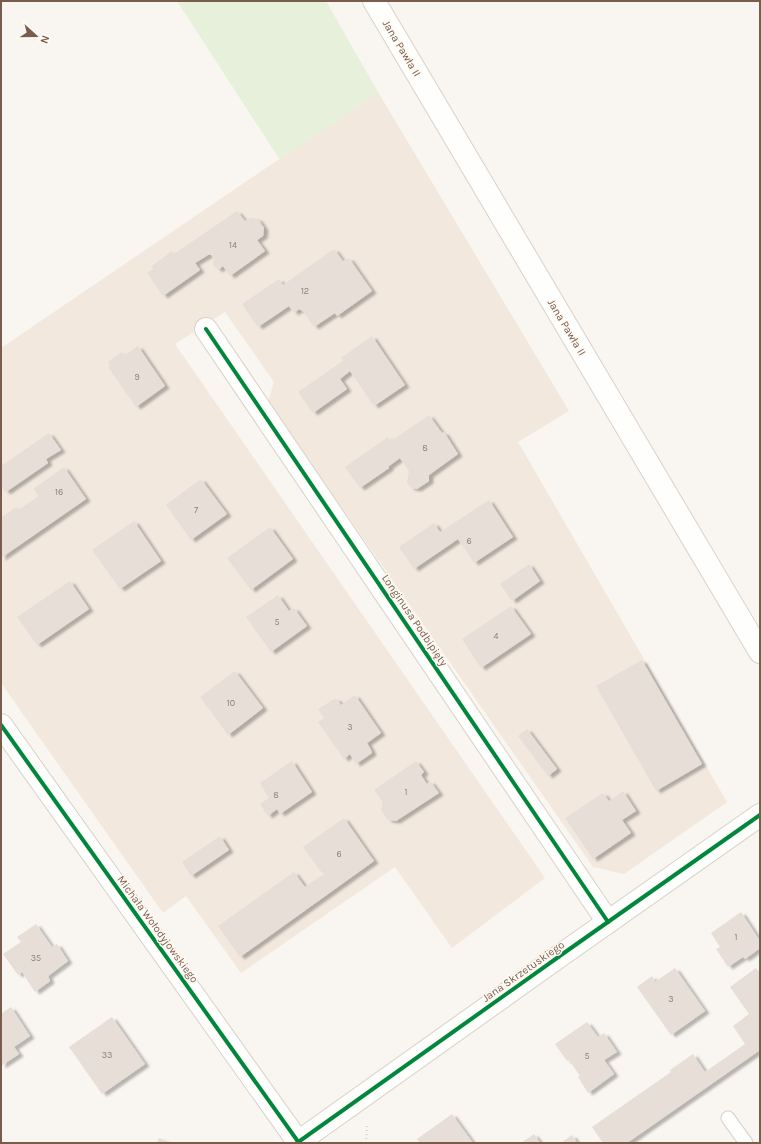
<svg xmlns="http://www.w3.org/2000/svg" width="761" height="1144" font-family="Karla,sans-serif">
	<style>
		.residential { fill: #f2e8de }
		.green { fill: #e7f0db }
		.building { fill: #e6ded7; filter: url(#shadow) }
		.lines { fill: none; stroke-linecap: round; stroke-linejoin: round }
		.lane-casing { stroke: #d7d1cb; stroke-width: 15 }
		.street-casing { stroke: #d7d1cb; stroke-width: 24 }
		.secondary-casing { stroke: #d9d2cb; stroke-width: 24 }
		.path { stroke: #dcd5d0; stroke-width: 2.5; stroke-dasharray: 1 3; stroke-linecap: butt }
		.lane { stroke: #fefefd; stroke-width: 13 }
		.street { stroke: #fefefd; stroke-width: 22 }
		.secondary { stroke: #fefefd; stroke-width: 22 }
		.cycleway-casing { stroke: #fffaf3; stroke-width: 6 }
		.cycleway { stroke: #00873e; stroke-width: 4 }
		.labels { text-anchor: middle; stroke-width: 3; stroke-linejoin: round; paint-order: stroke }
		.number-label { font-size: 9px; fill: #977e72 }
		.street-label { font-size: 11px; fill: #7a5c4d; stroke: #fffaf3 }
	</style>
	<defs>
		<filter id="shadow"><feDropShadow dx="4.5" dy="2.5" stdDeviation="1" flood-color="#0004"/></filter>
	</defs>
	<rect width="100%" height="100%" fill="#f9f5f0"/>
	<path class="residential" d="M 378,92 L 569,411 L 518,442 L 727,802 L 624,874 L 593,867 L 268,402 L 274,382 L 225,312 L 175,344 L 545,878 L 452,948 L 395,867 L 241,973 L 186,896 L 163,913 L 1,683 L 1,348 Z"/>
	<path class="green" d="M 177,1 L 326,1 L 378,92 L 280,160 Z"/>
	<g class="building">
		<path d="M 237,211 L 245,221 L 251,218 L 258,219 L 264,228 L 263,236 L 257,240 L 265,251 L 230,276 L 223,266 L 218,270 L 213,264 L 214,259 L 211,255 L 208,255 L 195,263 L 200,270 L 163,296 L 147,273 L 153,269 L 152,266 L 172,251 L 174,254 Z"/>
		<path d="M 334,249 L 343,261 L 349,258 L 372,291 L 337,316 L 335,313 L 314,327 L 304,312 L 299,309 L 294,313 L 289,306 L 258,327 L 242,304 L 279,279 L 283,285 Z"/>
		<path d="M 372,336 L 405,385 L 374,406 L 350,371 L 340,379 L 347,389 L 313,413 L 298,392 L 343,361 L 341,358 Z"/>
		<path d="M 138,346 L 165,386 L 136,407 L 108,367 L 110,365 L 108,362 L 122,352 L 125,355 Z"/>
		<path d="M 429,415 L 442,433 L 444,432 L 458,454 L 429,475 L 429,481 L 417,489 L 411,488 L 407,483 L 409,471 L 400,458 L 389,466 L 389,468 L 360,488 L 345,467 L 388,437 L 391,441 Z"/>
		<path d="M 49,433 L 61,450 L 46,459 L 48,463 L 6,492 L 1,486 L 1,466 Z"/>
		<path d="M 64,467 L 86,499 L 1,558 L 1,518 L 16,507 L 18,510 L 39,496 L 33,489 Z"/>
		<path d="M 201,479 L 227,514 L 191,540 L 166,505 Z"/>
		<path d="M 489,500 L 513,537 L 474,563 L 458,539 L 414,569 L 399,547 L 434,523 L 440,532 Z"/>
		<path d="M 134,521 L 161,561 L 120,589 L 92,550 Z"/>
		<path d="M 270,527 L 293,559 L 251,590 L 227,558 Z"/>
		<path d="M 529,564 L 540,581 L 512,601 L 500,584 Z"/>
		<path d="M 70,581 L 89,609 L 37,645 L 17,617 Z"/>
		<path d="M 278,595 L 289,611 L 294,608 L 307,626 L 271,652 L 246,617 Z"/>
		<path d="M 511,606 L 531,634 L 481,668 L 462,639 Z"/>
		<path d="M 642,660 L 702,764 L 656,791 L 596,686 Z"/>
		<path d="M 235,671 L 263,708 L 228,735 L 200,697 Z"/>
		<path d="M 355,695 L 381,733 L 367,743 L 371,750 L 372,753 L 356,764 L 350,754 L 344,759 L 318,722 L 324,718 L 318,709 L 334,699 L 337,699 L 341,705 Z"/>
		<path d="M 527,729 L 557,769 L 548,776 L 518,736 Z"/>
		<path d="M 292,761 L 312,792 L 280,814 L 277,809 L 268,816 L 260,804 L 269,798 L 260,783 Z"/>
		<path d="M 416,761 L 424,772 L 421,775 L 427,784 L 430,781 L 439,793 L 396,821 L 388,820 L 381,810 L 382,801 L 374,790 Z"/>
		<path d="M 623,791 L 636,811 L 622,820 L 631,833 L 593,859 L 565,818 L 603,793 L 609,801 Z"/>
		<path d="M 344,818 L 374,861 L 240,957 L 218,926 L 294,872 L 305,887 L 325,873 L 321,869 L 319,869 L 303,847 Z"/>
		<path d="M 220,836 L 229,850 L 191,876 L 182,862 Z"/>
		<path d="M 741,912 L 760,941 L 760,948 L 745,959 L 743,957 L 728,967 L 716,949 L 720,947 L 711,933 Z"/>
		<path d="M 36,924 L 52,947 L 57,944 L 68,961 L 48,976 L 50,981 L 35,992 L 22,972 L 18,975 L 3,954 L 21,942 L 17,937 Z"/>
		<path d="M 675,968 L 705,1011 L 671,1035 L 637,987 L 652,976 L 655,982 Z"/>
		<path d="M 756,968 L 760,973 L 760,1050 L 627,1143 L 603,1143 L 592,1127 L 671,1072 L 670,1070 L 693,1054 L 705,1072 L 745,1044 L 733,1026 L 749,1014 L 730,987 Z"/>
		<path d="M 11,1007 L 30,1036 L 14,1047 L 19,1054 L 1,1066 L 1,1014 Z"/>
		<path d="M 112,1017 L 145,1064 L 102,1094 L 69,1047 Z"/>
		<path d="M 587,1022 L 598,1037 L 604,1033 L 617,1052 L 604,1060 L 614,1074 L 588,1093 L 578,1077 L 580,1076 L 569,1060 L 567,1061 L 555,1044 Z"/>
		<path d="M 452,1114 L 473,1143 L 420,1143 L 417,1139 Z"/>
		<path d="M 534,1134 L 540,1143 L 521,1143 Z"/>
		<path d="M 572,1135 L 577,1143 L 561,1143 Z"/>
		<path d="M 159,1138 L 171,1143 L 157,1143 Z"/>
	</g>
	<g class="lines">
		<g class="lane-casing">
			<path id="lane" d="M 728,1118 L 746,1143"/>
		</g>
		<g class="street-casing">
			<g id="street">
				<path d="M 206,329 L 608,922"/>
				<path d="M 1,725 L 299,1143"/>
				<path d="M 297,1143 L 571,948 L 760,815"/>
			</g>
		</g>
		<g class="secondary-casing">
			<path id="secondary" d="M 374,1 L 760,652"/>
		</g>
		<path class="path" d="M 366,1143 L 367,1126"/>
		<use href="#lane" class="lane"/>
		<use href="#street" class="street"/>
		<use href="#secondary" class="secondary"/>
		<g class="cycleway-casing">
			<g id="cycleway">
				<path d="M 206,329 L 608,922"/>
				<path d="M 1,725 L 299,1143"/>
				<path d="M 297,1143 L 571,948 L 760,815"/>
			</g>
		</g>
		<use href="#cycleway" class="cycleway"/>
	</g>
	<g class="labels">
		<g class="number-label">
			<text x="233" y="248">14</text>
			<text x="305" y="294">12</text>
			<text x="137" y="380">9</text>
			<text x="425" y="451">8</text>
			<text x="59" y="495">16</text>
			<text x="196" y="513">7</text>
			<text x="469" y="544">6</text>
			<text x="277" y="625">5</text>
			<text x="496" y="639">4</text>
			<text x="231" y="706">10</text>
			<text x="350" y="730">3</text>
			<text x="406" y="795">1</text>
			<text x="276" y="798">8</text>
			<text x="339" y="857">6</text>
			<text x="736" y="940">1</text>
			<text x="36" y="961">35</text>
			<text x="671" y="1002">3</text>
			<text x="107" y="1058">33</text>
			<text x="587" y="1059">5</text>
		</g>
		<g class="street-label">
			<text transform="translate(402 48) rotate(59)" y="4">Jana Pawła II</text>
			<text transform="translate(567 327) rotate(59)" y="4">Jana Pawła II</text>
			<text transform="translate(415 620) rotate(56)" y="4">Longinusa Podbipięty</text>
			<text transform="translate(158 929) rotate(54)" y="4">Michała Wołodyjowskiego</text>
			<text transform="translate(523 971) rotate(-35)" y="4">Jana Skrzetuskiego</text>
		</g>
	</g>
	<rect width="761" height="1144" fill="none" stroke="#7a5c4d" stroke-width="4"/>
	<g transform="translate(36 36) rotate(111)" stroke="#fffaf3" stroke-width="3" paint-order="stroke">
	<path d="M0-3L7 15L0 10L-7 15Z" fill="#7a5c4d"/>
	<text y="-6" font-size="11" font-weight="bold" text-anchor="middle" fill="#7a5c4d">N</text>
	</g>
</svg>
